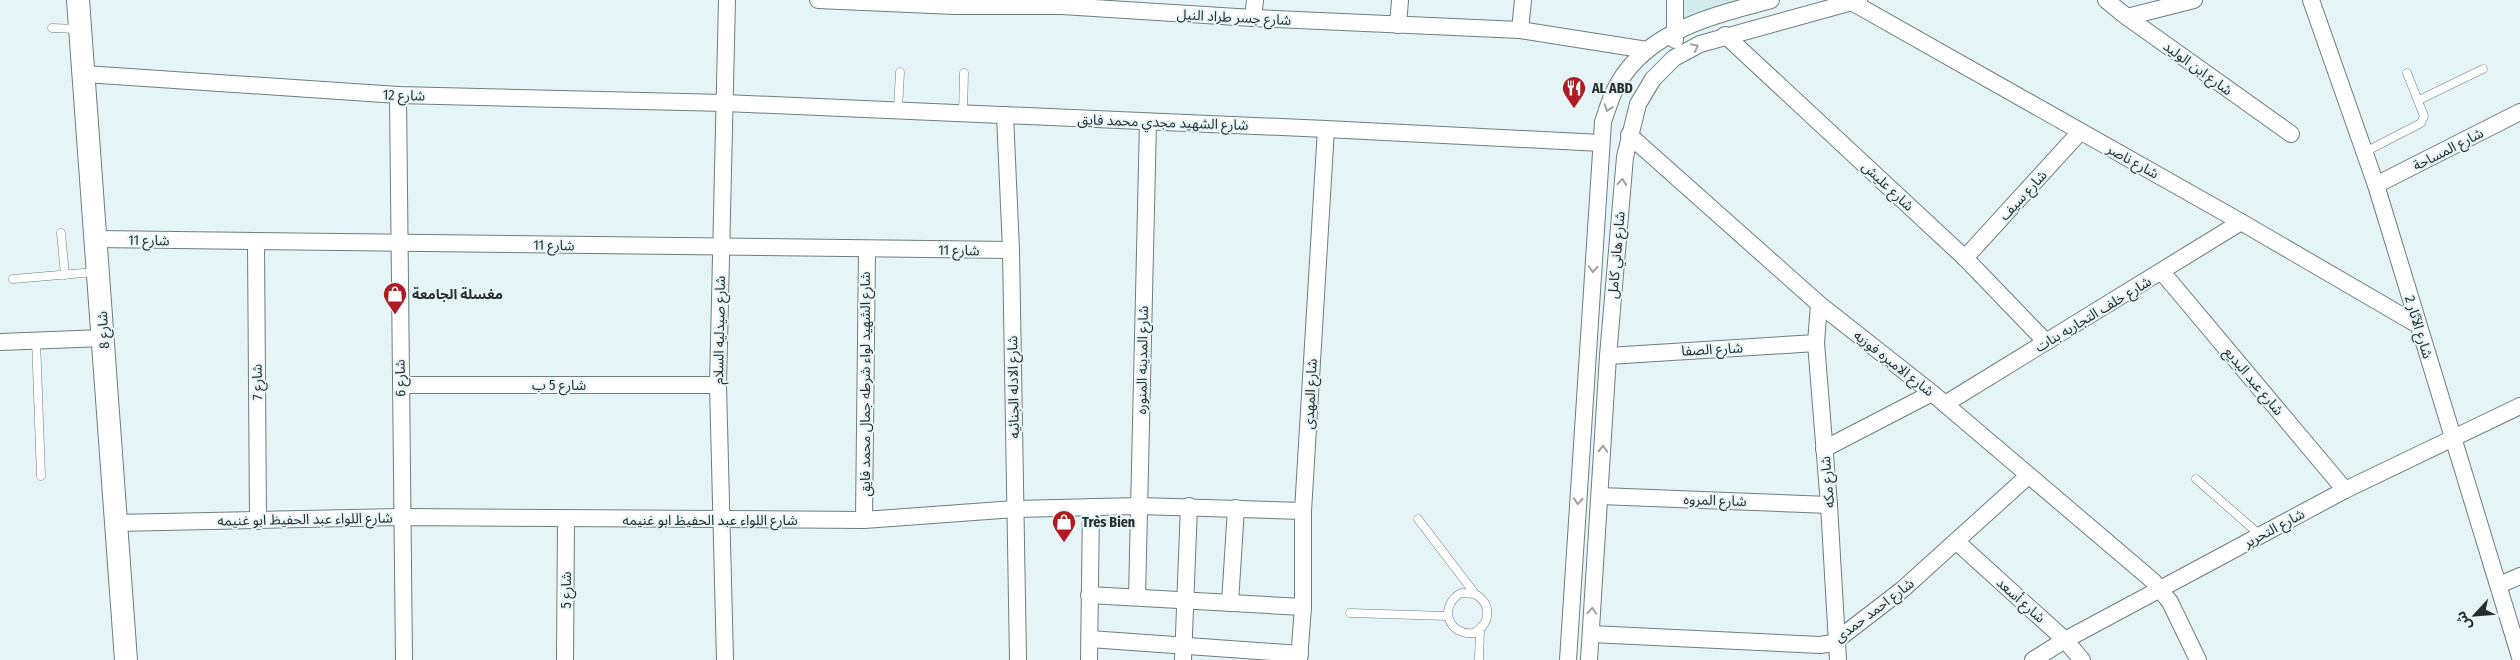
<svg xmlns="http://www.w3.org/2000/svg" width="2520" height="660" font-family="'Fira Sans Condensed','Noto Sans Arabic',sans-serif">
	<style>
		.built { fill: #d2ebee }
		.lines { fill: none; stroke-linecap: round; stroke-linejoin: round }
		.lane-casing { stroke: #6f7d7e; stroke-width: 9 }
		.street-casing { stroke: #6f7d7e; stroke-width: 18 }
		.secondary-casing { stroke: #6f7d7e; stroke-width: 24 }
		.lane { stroke: #fff; stroke-width: 8 }
		.street { stroke: #fff; stroke-width: 16 }
		.secondary { stroke: #fff; stroke-width: 22 }
		.oneway { stroke: #9ea0a1 }
		.labels { text-anchor: middle; stroke-width: 4; stroke-linejoin: round; paint-order: stroke }
		.street-label { font-size: 14px; fill: #272d2e; stroke: #e5f5f7 }
		.poi-label { font-size: 14px; font-weight: bold; fill: #272d2e; stroke: #e5f5f7; text-anchor: start }
	</style>
	<rect width="100%" height="100%" fill="#e5f5f7"/>
	<path class="built" d="M 1684,0 L 1761,0 L 1684,21 Z"/>
	<g class="lines">
		<g class="lane-casing">
			<g id="lane">
				<path d="M 52,28 L 78,29"/>
				<path d="M 2419,100 L 2483,69"/>
				<path d="M 898,110 L 900,72"/>
				<path d="M 963,113 L 964,73"/>
				<path d="M 2365,152 L 2421,123 L 2424,116 L 2407,73"/>
				<path d="M 61,233 L 65,275"/>
				<path d="M 13,279 L 95,272"/>
				<path d="M 36,340 L 41,476"/>
				<path d="M 2196,479 L 2260,535"/>
				<path d="M 1418,519 L 1475,594 C 1492,604 1491,623 1474,633 C 1448,636 1438,606 1461,593 L 1475,594"/>
				<path d="M 1350,613 L 1447,616"/>
				<path d="M 1479,660 L 1480,629"/>
			</g>
		</g>
		<g class="street-casing">
			<g id="street">
				<path d="M 818,0 L 955,6 L 1062,6 L 1253,18 L 1520,30 L 1647,50"/>
				<path d="M 1675,0 L 1675,40"/>
				<path d="M 1848,0 L 2241,222 L 2418,325"/>
				<path d="M 2106,0 L 2127,17 L 2291,134"/>
				<path d="M 2311,0 L 2376,185 L 2520,657"/>
				<path d="M 2127,17 L 2194,0"/>
				<path d="M 1253,18 L 1255,0"/>
				<path d="M 1398,25 L 1400,0"/>
				<path d="M 1520,30 L 1523,0"/>
				<path d="M 1725,35 L 1965,258 L 2046,342"/>
				<path d="M 85,74 L 398,95 L 725,103 L 1326,129 L 1601,143"/>
				<path d="M 398,95 L 404,660"/>
				<path d="M 1005,115 L 1011,250 L 1018,660"/>
				<path d="M 1629,135 L 1819,304 L 1932,393 L 2153,581 L 2170,602 L 2198,660"/>
				<path d="M 2376,185 L 2520,112"/>
				<path d="M 96,239 L 1011,250"/>
				<path d="M 256,242 L 258,521"/>
				<path d="M 1965,258 L 2080,132"/>
				<path d="M 2162,272 L 2345,490"/>
				<path d="M 1819,304 L 1816,343 L 1829,505 L 1838,660"/>
				<path d="M 0,342 L 103,338"/>
				<path d="M 1608,356 L 1816,343"/>
				<path d="M 401,385 L 718,385"/>
				<path d="M 1945,404 L 2241,222"/>
				<path d="M 1824,449 L 1932,393"/>
				<path d="M 1600,496 L 1829,505"/>
				<path d="M 864,520 L 867,249"/>
				<path d="M 116,523 L 401,517 L 864,520 L 1015,509 L 1139,506 L 1303,511"/>
				<path d="M 1957,542 L 2065,640 L 2082,660"/>
				<path d="M 2499,585 L 2520,576"/>
				<path d="M 1089,595 L 1303,607"/>
				<path d="M 1137,597 L 1148,122"/>
				<path d="M 1230,603 L 1236,508"/>
				<path d="M 1591,634 L 1820,645 L 1833,643 L 1903,589 L 2028,476"/>
				<path d="M 1090,639 L 1300,654"/>
				<path d="M 565,660 L 566,520"/>
				<path d="M 725,660 L 718,385 L 727,0"/>
				<path d="M 1089,660 L 1091,507"/>
				<path d="M 1183,660 L 1189,506"/>
				<path d="M 1299,660 L 1303,607 L 1303,511 L 1326,129"/>
				<path d="M 1568,660 L 1603,122 C 1606,113 1609,103 1613,94 C 1640,32 1712,16 1771,0"/>
				<path d="M 1589,660 L 1608,356 L 1625,157 L 1638,104 L 1653,79 L 1674,58 L 1700,44 L 1859,0"/>
				<path d="M 2033,660 L 2065,640 L 2345,490 L 2520,406"/>
			</g>
		</g>
		<g class="secondary-casing">
			<path id="secondary" d="M 78,0 L 126,660"/>
		</g>
		<use href="#lane" class="lane"/>
		<use href="#street" class="street"/>
		<use href="#secondary" class="secondary"/>
	</g>
	<defs><path id="oneway-chevron" d="M-2-3.5L2.5 0L-2 3.5" fill="none" stroke-width="1.6" stroke-linecap="round" stroke-linejoin="round" transform="scale(1.25)"/></defs>
	<g class="oneway">
		<use href="#oneway-chevron" transform="translate(1695 47) rotate(-28)"/>
		<use href="#oneway-chevron" transform="translate(1608 108) rotate(109)"/>
		<use href="#oneway-chevron" transform="translate(1622 182) rotate(-85)"/>
		<use href="#oneway-chevron" transform="translate(1593 269) rotate(94)"/>
		<use href="#oneway-chevron" transform="translate(1603 449) rotate(-87)"/>
		<use href="#oneway-chevron" transform="translate(1578 501) rotate(94)"/>
		<use href="#oneway-chevron" transform="translate(1592 611) rotate(-86)"/>
	</g>
	<defs>
		<g id="restaurant-pin" transform="scale(1.25)"><path d="M0 17L-7.5 6A9.5 9.5 0 1 1 7.5 6Z" fill="#ae1b22" stroke="#e5f5f7"/><path d="M-5-6h1v4h1v-4h1v4h1v-4h1v5L-1.5 .5V6h-2V.5L-5-1ZM5-6V6H3V1.5H1.5Q1.5-4 5-6Z" fill="#fff"/></g>
		<g id="shop-pin" transform="scale(1.25)"><path d="M0 17L-7.5 6A9.5 9.5 0 1 1 7.5 6Z" fill="#ae1b22" stroke="#e5f5f7"/><path d="M-5-2.5h2.3a2.7 3.5 0 0 1 5.4 0H5L5.5 6h-11ZM-1.5-2.5h3a1.5 2.3 0 0 0-3 0Z" fill="#fff"/></g>
	</defs>
	<g fill-rule="evenodd">
		<use href="#restaurant-pin" x="1574" y="88"/>
		<use href="#shop-pin" x="395" y="294"/>
		<use href="#shop-pin" x="1064" y="522"/>
	</g>
	<g class="labels">
		<g class="street-label">
			<text transform="translate(1234 17) rotate(3)" y="5">شارع جسر طراد النيل</text>
			<text transform="translate(2198 68) rotate(36)" y="5">شارع ابن الوليد</text>
			<text transform="translate(404 95) rotate(2)" y="5">شارع 12</text>
			<text transform="translate(1163 122) rotate(2)" y="5">شارع الشهيد مجدي محمد فايق</text>
			<text transform="translate(2448 149) rotate(-27)" y="5">شارع المساحة</text>
			<text transform="translate(2133 161) rotate(29)" y="5">شارع ناصر</text>
			<text transform="translate(1888 186) rotate(43)" y="5">شارع عليش</text>
			<text transform="translate(2023 195) rotate(-47)" y="5">شارع سيف</text>
			<text transform="translate(149 240) rotate(1)" y="5">شارع 11</text>
			<text transform="translate(554 245) rotate(1)" y="5">شارع 11</text>
			<text transform="translate(959 250) rotate(1)" y="5">شارع 11</text>
			<text transform="translate(1616 255) rotate(-85)" y="5">شارع هاني كامل</text>
			<text transform="translate(2093 314) rotate(-31)" y="5">شارع خلف التجاريه بنات</text>
			<text transform="translate(2419 327) rotate(73)" y="5">شارع الآثار 2</text>
			<text transform="translate(103 330) rotate(-94)" y="5">شارع 8</text>
			<text transform="translate(719 330) rotate(-89)" y="5">شارع صيدليه السلام</text>
			<text transform="translate(1712 349) rotate(-3)" y="5">شارع الصفا</text>
			<text transform="translate(1142 360) rotate(-89)" y="5">شارع المدينه المنوره</text>
			<text transform="translate(1894 363) rotate(38)" y="5">شارع الاميره فوزيه</text>
			<text transform="translate(400 378) rotate(-91)" y="5">شارع 6</text>
			<text transform="translate(2254 381) rotate(50)" y="5">شارع عبد البديع</text>
			<text transform="translate(257 382) rotate(-91)" y="5">شارع 7</text>
			<text transform="translate(865 384) rotate(-90)" y="5">شارع الشهيد لواء شرطه جمال محمد فايق</text>
			<text x="559" y="390">شارع 5 ب</text>
			<text transform="translate(1013 387) rotate(-91)" y="5">شارع الادله الجنائيه</text>
			<text transform="translate(1310 394) rotate(-87)" y="5">شارع المهدى</text>
			<text transform="translate(1827 482) rotate(-95)" y="5">شارع مكه</text>
			<text transform="translate(1715 500) rotate(2)" y="5">شارع المروه</text>
			<text transform="translate(305 519) rotate(-1)" y="5">شارع اللواء عبد الحفيظ ابو غنيمه</text>
			<text x="710" y="525">شارع اللواء عبد الحفيظ ابو غنيمه</text>
			<text transform="translate(2274 528) rotate(-28)" y="5">شارع التحرير</text>
			<text transform="translate(566 590) rotate(-90)" y="5">شارع 5</text>
			<text transform="translate(2021 600) rotate(42)" y="5">شارع أسعد</text>
			<text transform="translate(1874 610) rotate(-37)" y="5">شارع احمد حمدى</text>
		</g>
		<g class="poi-label">
			<text x="1592" y="93">AL ABD</text>
			<text x="412" y="299">مغسلة الجامعة</text>
			<text x="1082" y="527">Très Bien</text>
		</g>
	</g>
	<g transform="translate(2475 615) rotate(244)" stroke="#e5f5f7" stroke-width="4" paint-order="stroke">
	<path d="M0-4L9 19L0 12L-9 19Z" fill="#272d2e"/>
	<text y="-8" font-size="14" font-weight="bold" text-anchor="middle" fill="#272d2e">ش</text>
	</g>
</svg>
